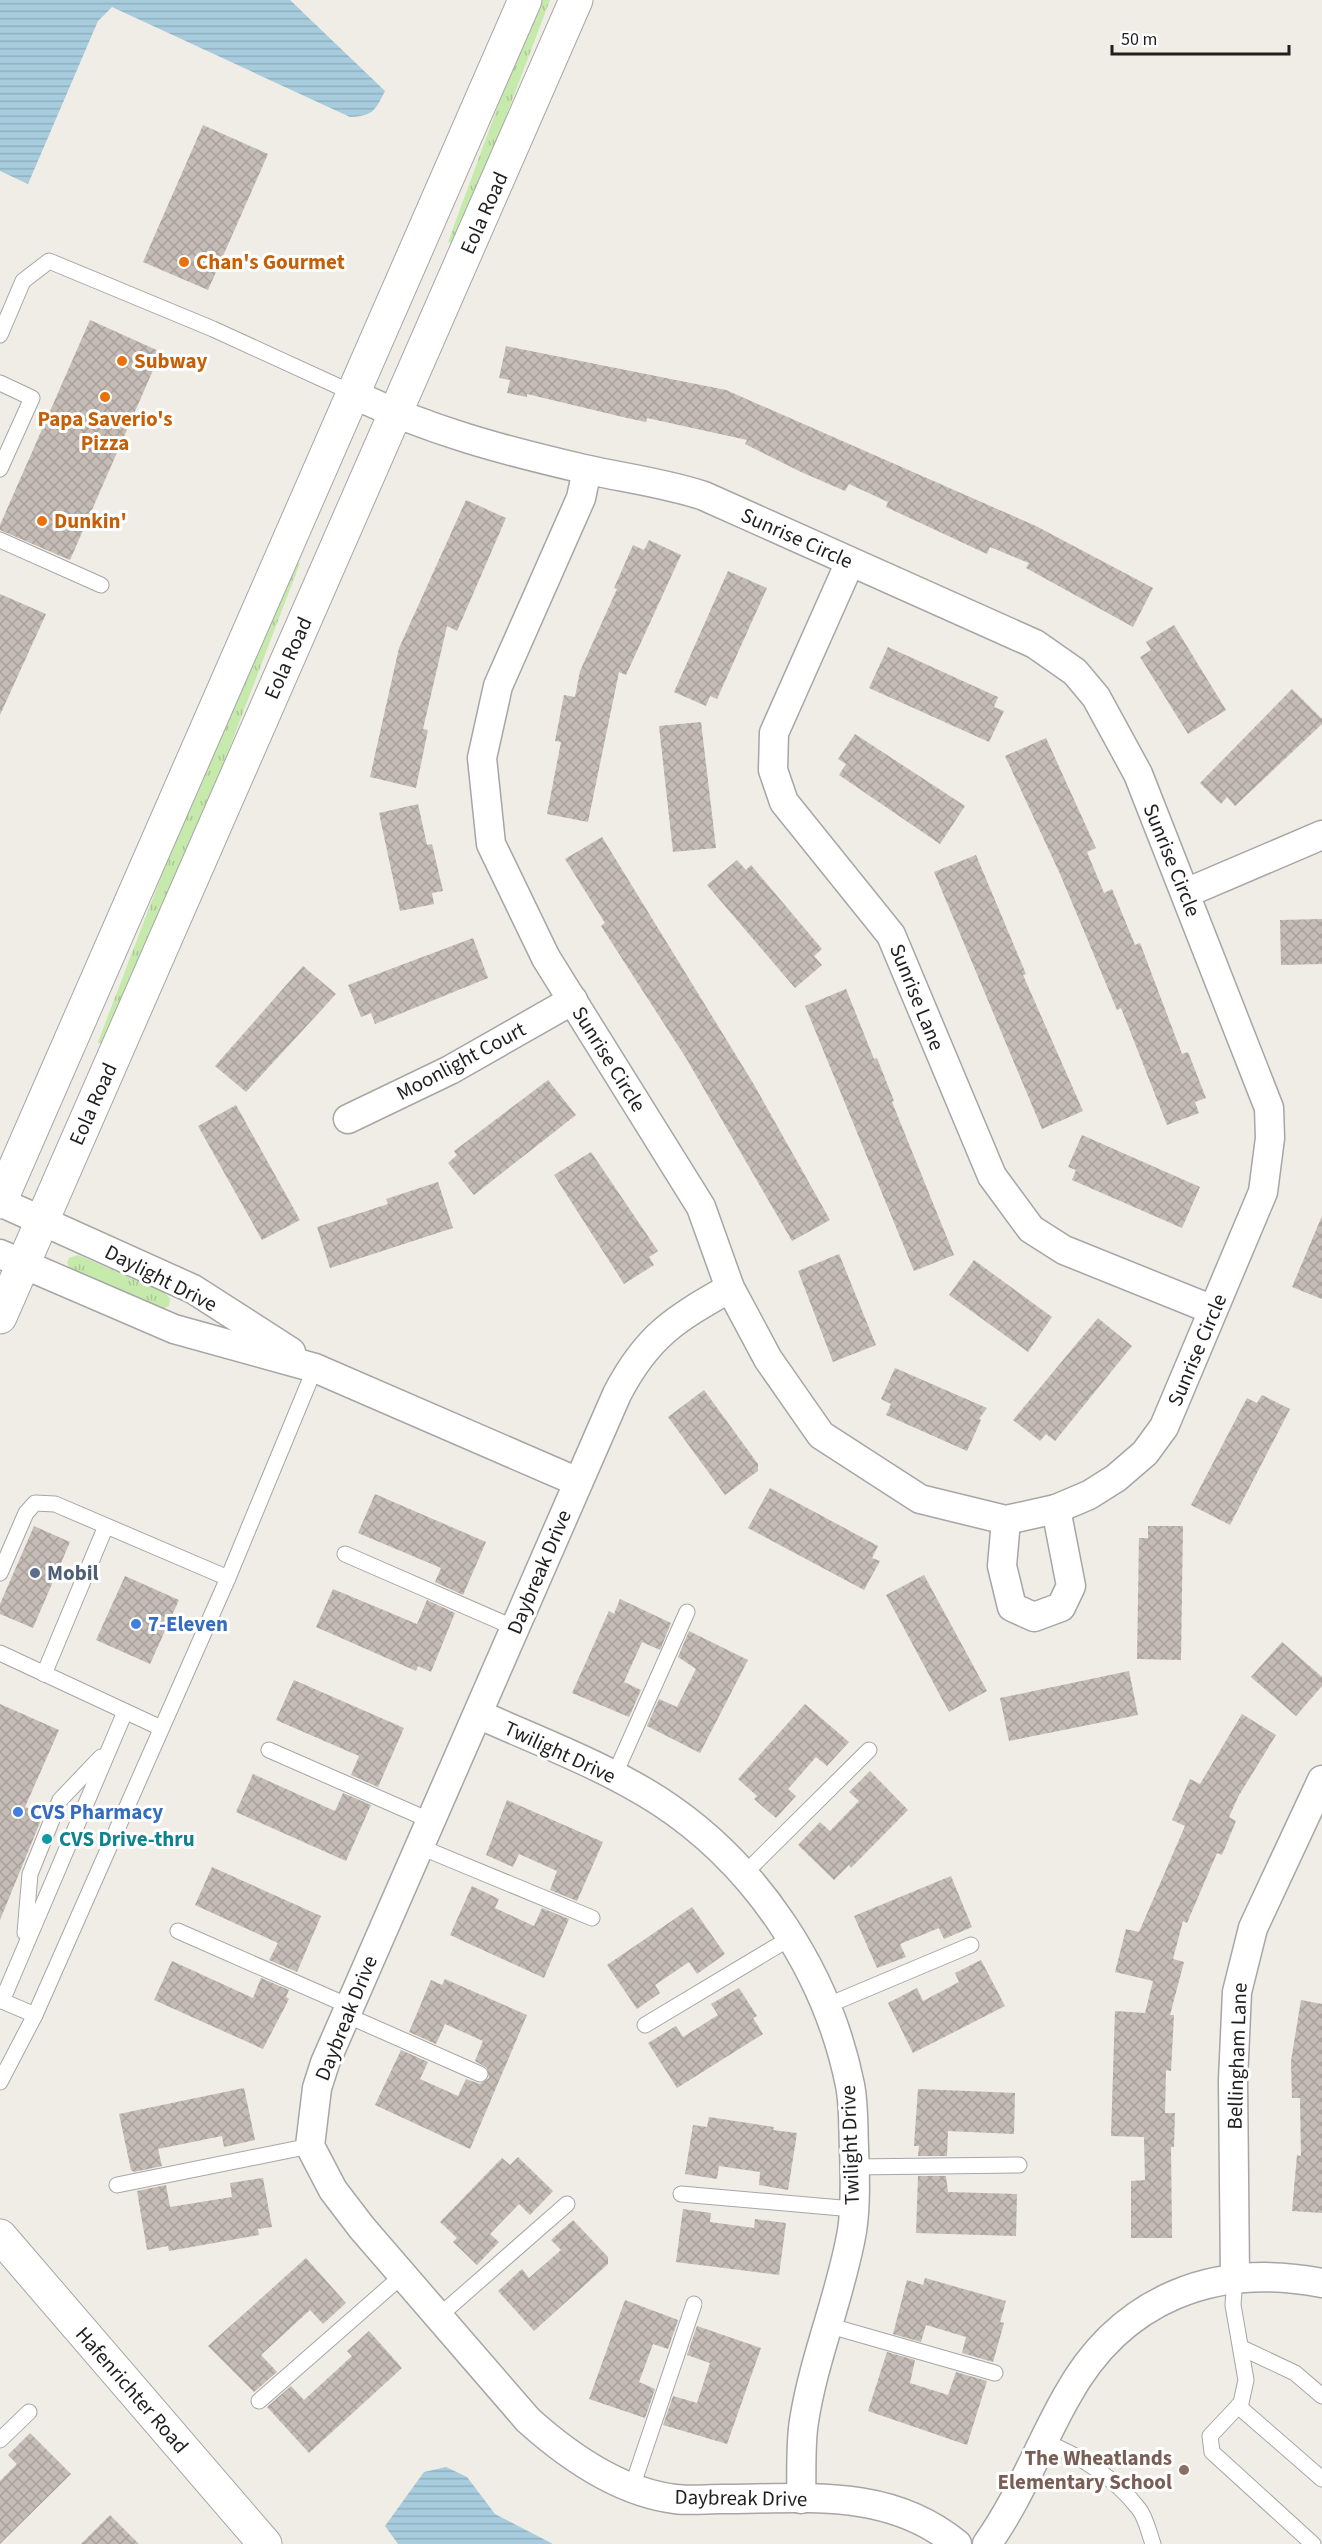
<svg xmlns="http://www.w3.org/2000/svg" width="1322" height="2544" font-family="'Source Sans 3',sans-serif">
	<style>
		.grass { fill: url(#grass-tufts) }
		.water { fill: url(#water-rules) }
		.building { fill: url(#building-cross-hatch) }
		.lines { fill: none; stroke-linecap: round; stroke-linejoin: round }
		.service-casing { stroke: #a6a6a6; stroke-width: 17 }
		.minor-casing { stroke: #a6a6a6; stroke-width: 31 }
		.tertiary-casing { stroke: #a6a6a6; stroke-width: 35 }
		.service { stroke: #fff; stroke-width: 15 }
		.minor { stroke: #fff; stroke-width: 28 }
		.tertiary { stroke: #fff; stroke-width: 33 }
		.food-dot { fill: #e8710a; stroke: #fff; stroke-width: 2 }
		.service-dot { fill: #5c6f8a; stroke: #fff; stroke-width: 2 }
		.shop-dot { fill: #3f7fe0; stroke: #fff; stroke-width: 2 }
		.culture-dot { fill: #0f9aa8; stroke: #fff; stroke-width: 2 }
		.education-dot { fill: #8d6e63; stroke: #fff; stroke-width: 2 }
		.labels { text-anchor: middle; stroke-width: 6; stroke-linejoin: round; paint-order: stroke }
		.street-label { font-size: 21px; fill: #1f1f1f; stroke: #fff }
		.food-label { font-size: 21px; font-weight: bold; fill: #c56008; stroke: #fff; text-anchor: start }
		.service-label { font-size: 21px; font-weight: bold; fill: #4e5e75; stroke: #fff; text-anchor: start }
		.shop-label { font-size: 21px; font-weight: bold; fill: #366cbe; stroke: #fff; text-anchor: start }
		.culture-label { font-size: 21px; font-weight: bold; fill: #0d838f; stroke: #fff; text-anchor: start }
		.education-label { font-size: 21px; font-weight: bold; fill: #785e54; stroke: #fff; text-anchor: end }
	</style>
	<defs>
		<pattern id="grass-tufts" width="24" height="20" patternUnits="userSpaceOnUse" patternTransform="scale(1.5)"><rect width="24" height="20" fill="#c6e9ac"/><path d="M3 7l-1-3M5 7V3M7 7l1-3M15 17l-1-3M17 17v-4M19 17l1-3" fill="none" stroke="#aac794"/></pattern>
		<pattern id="water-rules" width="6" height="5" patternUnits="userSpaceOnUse" patternTransform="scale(1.5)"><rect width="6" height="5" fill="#a7ccdd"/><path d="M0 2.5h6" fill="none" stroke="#8fafbd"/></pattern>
		<pattern id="building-cross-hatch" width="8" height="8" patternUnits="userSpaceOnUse" patternTransform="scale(1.5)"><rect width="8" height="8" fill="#c4bcb5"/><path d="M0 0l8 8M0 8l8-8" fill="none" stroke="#a8a19b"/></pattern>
	</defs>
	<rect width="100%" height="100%" fill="#f0ede6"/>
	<g class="grass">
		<path d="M 541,0 L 550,0 L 488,164 L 453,244 L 448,242 L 513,65 Z"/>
		<path d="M 296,562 L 300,563 L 210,799 L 103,1046 L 98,1042 L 180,827 Z"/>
		<path d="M 78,1255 L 165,1293 L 170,1299 L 169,1306 L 162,1309 L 70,1269 L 67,1263 L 69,1258 Z"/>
	</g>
	<g class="water">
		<path d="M 0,0 L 290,0 L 385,91 C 375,111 373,116 350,117 L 112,7 L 98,21 L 28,184 L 0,171 Z"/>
		<path d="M 446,2467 L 467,2477 L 495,2514 L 553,2544 L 398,2544 L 385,2526 L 424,2472 Z"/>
	</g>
	<g class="building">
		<path d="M 203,125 L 268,154 L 208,290 L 143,262 Z"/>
		<path d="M 90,320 L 161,352 L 70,560 L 0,530 L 0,525 Z"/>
		<path d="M 506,346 L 726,390 L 1036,526 L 1153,588 L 1133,627 L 1026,568 L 1029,563 L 990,547 L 987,554 L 886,507 L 888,502 L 849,484 L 845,491 L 801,472 L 745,444 L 747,440 L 647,418 L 646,422 L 627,418 L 527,394 L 527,397 L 507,393 L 510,380 L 499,378 Z"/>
		<path d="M 466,500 L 506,518 L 457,631 L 447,626 L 423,729 L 428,730 L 416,788 L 370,777 L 399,648 Z"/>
		<path d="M 649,540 L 681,555 L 626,675 L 619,672 L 588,822 L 547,814 L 561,742 L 555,741 L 564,695 L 575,697 L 580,671 L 617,589 L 614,588 L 633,545 L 644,550 Z"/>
		<path d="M 728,571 L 767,588 L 717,699 L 710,696 L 706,706 L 674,692 Z"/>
		<path d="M 0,594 L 46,614 L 0,715 Z"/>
		<path d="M 1174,625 L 1226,710 L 1188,734 L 1140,657 L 1151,650 L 1146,642 Z"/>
		<path d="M 888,647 L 998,697 L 994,707 L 1004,711 L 989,742 L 869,688 Z"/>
		<path d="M 1292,689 L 1322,719 L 1322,724 L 1235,806 L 1227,797 L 1221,804 L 1200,783 Z"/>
		<path d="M 701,722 L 716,848 L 673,852 L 659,726 Z"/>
		<path d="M 855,734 L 965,806 L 940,844 L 839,775 L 846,764 L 838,759 Z"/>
		<path d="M 1046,738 L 1096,848 L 1087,852 L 1104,893 L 1112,889 L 1135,945 L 1140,943 L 1182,1054 L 1188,1052 L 1206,1098 L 1195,1102 L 1199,1113 L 1167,1125 L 1121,1008 L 1117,1010 L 1060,874 L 1005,756 Z"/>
		<path d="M 418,804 L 427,845 L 432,844 L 443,891 L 432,893 L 434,904 L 400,911 L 379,813 Z"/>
		<path d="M 602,837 L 753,1083 L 830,1220 L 792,1241 L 686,1058 L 601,926 L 605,923 L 565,859 Z"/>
		<path d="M 976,855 L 1026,974 L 1023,975 L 1083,1111 L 1042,1129 L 934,872 Z"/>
		<path d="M 737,860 L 746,870 L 751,865 L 822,949 L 814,956 L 822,965 L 795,988 L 707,885 Z"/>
		<path d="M 1322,919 L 1322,964 L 1281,965 L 1280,920 Z"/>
		<path d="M 473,938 L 488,978 L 375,1024 L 371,1013 L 361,1017 L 348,985 Z"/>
		<path d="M 303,966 L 336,994 L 246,1092 L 215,1066 Z"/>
		<path d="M 846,989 L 874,1059 L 877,1058 L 894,1101 L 892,1102 L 954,1255 L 914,1271 L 805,1006 Z"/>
		<path d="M 548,1080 L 576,1115 L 474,1195 L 448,1163 L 457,1155 L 454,1151 Z"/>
		<path d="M 236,1105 L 300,1220 L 262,1240 L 198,1126 Z"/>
		<path d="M 1082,1135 L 1200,1187 L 1182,1228 L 1072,1180 L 1076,1170 L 1068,1167 Z"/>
		<path d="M 591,1152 L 658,1251 L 649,1257 L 654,1265 L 624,1284 L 554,1175 Z"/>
		<path d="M 438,1182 L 453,1228 L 330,1268 L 317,1227 L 388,1204 L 386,1199 Z"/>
		<path d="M 1322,1216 L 1322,1299 L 1292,1287 Z"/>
		<path d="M 839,1254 L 876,1345 L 833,1362 L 798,1271 Z"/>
		<path d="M 974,1260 L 1052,1317 L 1028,1352 L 949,1295 Z"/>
		<path d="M 1098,1318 L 1132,1346 L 1055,1441 L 1046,1434 L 1040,1441 L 1013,1420 Z"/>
		<path d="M 895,1368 L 987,1408 L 979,1419 L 981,1420 L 967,1451 L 886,1415 L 891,1404 L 881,1399 Z"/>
		<path d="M 704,1390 L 758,1464 L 758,1471 L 725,1495 L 668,1417 Z"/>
		<path d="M 1262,1395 L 1290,1409 L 1230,1525 L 1191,1505 L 1247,1398 L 1257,1403 Z"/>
		<path d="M 770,1488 L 878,1546 L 872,1558 L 880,1561 L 864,1590 L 748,1528 Z"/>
		<path d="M 375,1494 L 486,1542 L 463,1595 L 435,1582 L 441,1568 L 358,1533 Z"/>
		<path d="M 34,1526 L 70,1542 L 33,1628 L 0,1614 L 0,1604 Z"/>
		<path d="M 1148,1526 L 1183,1526 L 1181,1660 L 1137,1659 L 1139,1538 L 1148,1538 Z"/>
		<path d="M 924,1575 L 987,1691 L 949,1712 L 886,1595 Z"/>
		<path d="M 125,1576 L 179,1600 L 150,1664 L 96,1640 Z"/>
		<path d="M 333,1589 L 417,1624 L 427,1600 L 455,1613 L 431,1672 L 418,1666 L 416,1671 L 316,1627 Z"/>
		<path d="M 620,1599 L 671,1623 L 660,1650 L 642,1642 L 624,1682 L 641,1690 L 629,1717 L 572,1693 L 609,1611 L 614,1614 Z"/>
		<path d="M 689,1631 L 748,1660 L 700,1753 L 647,1726 L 659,1699 L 677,1707 L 696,1669 L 678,1657 Z"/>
		<path d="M 1282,1642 L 1322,1677 L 1322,1686 L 1296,1716 L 1251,1677 Z"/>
		<path d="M 1129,1671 L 1138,1715 L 1009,1741 L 1000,1698 Z"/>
		<path d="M 294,1680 L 404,1728 L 378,1787 L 351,1775 L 359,1756 L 276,1720 Z"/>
		<path d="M 0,1704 L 59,1730 L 25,1807 L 43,1815 L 0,1920 Z"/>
		<path d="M 805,1704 L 849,1742 L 827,1766 L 816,1757 L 788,1789 L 796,1796 L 776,1818 L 754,1799 L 757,1796 L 738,1779 Z"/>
		<path d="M 1242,1714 L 1276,1735 L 1238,1797 L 1229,1817 L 1236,1821 L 1222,1855 L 1217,1853 L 1187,1923 L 1183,1921 L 1173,1959 L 1184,1962 L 1170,2015 L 1174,2015 L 1171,2071 L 1166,2070 L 1165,2113 L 1175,2113 L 1174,2147 L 1171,2147 L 1172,2238 L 1131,2238 L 1131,2181 L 1145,2180 L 1144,2137 L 1111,2136 L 1115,2011 L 1145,2013 L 1153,1981 L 1115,1972 L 1126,1929 L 1139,1932 L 1185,1826 L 1172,1820 L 1190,1779 L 1200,1784 Z"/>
		<path d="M 870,1771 L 908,1810 L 851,1868 L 849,1865 L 834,1880 L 798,1845 L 820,1822 L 830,1831 L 859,1801 L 849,1792 Z"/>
		<path d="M 253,1774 L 335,1811 L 343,1793 L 371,1805 L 346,1861 L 236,1812 Z"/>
		<path d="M 507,1800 L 603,1842 L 577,1901 L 550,1890 L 557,1871 L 519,1854 L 513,1867 L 486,1855 Z"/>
		<path d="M 212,1867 L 321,1916 L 297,1972 L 269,1960 L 278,1943 L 195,1905 Z"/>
		<path d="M 951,1876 L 972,1927 L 944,1939 L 939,1928 L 900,1944 L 906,1957 L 877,1968 L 854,1916 Z"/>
		<path d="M 472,1886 L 499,1899 L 495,1908 L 534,1926 L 542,1908 L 569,1919 L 544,1978 L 450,1935 Z"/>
		<path d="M 692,1907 L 725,1954 L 697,1974 L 689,1962 L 655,1985 L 660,1993 L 637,2009 L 607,1965 Z"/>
		<path d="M 981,1960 L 1005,2006 L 913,2053 L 888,2003 L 917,1988 L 923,2001 L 959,1982 L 955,1973 Z"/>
		<path d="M 172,1961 L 253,1998 L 261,1978 L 289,1990 L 286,1997 L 289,1999 L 263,2049 L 154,2000 Z"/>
		<path d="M 445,1979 L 527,2015 L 470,2149 L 375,2105 L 401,2050 L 428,2062 L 420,2079 L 458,2096 L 466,2079 L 480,2084 L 489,2078 L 487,2068 L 475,2061 L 483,2041 L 445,2024 L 436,2044 L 409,2032 L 431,1980 L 442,1985 Z"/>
		<path d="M 739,1988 L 757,2016 L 753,2018 L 763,2034 L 677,2088 L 648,2043 L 676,2026 L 683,2037 L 718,2015 L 711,2004 Z"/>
		<path d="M 1301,2000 L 1322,2004 L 1322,2213 L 1292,2211 L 1297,2155 L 1301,2156 L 1300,2098 L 1292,2098 L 1291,2061 Z"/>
		<path d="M 244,2088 L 255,2140 L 224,2147 L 222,2136 L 158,2149 L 162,2166 L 134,2172 L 131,2170 L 119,2114 Z"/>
		<path d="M 918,2089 L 1015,2093 L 1014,2134 L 948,2131 L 947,2156 L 918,2156 L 919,2146 L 914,2146 Z"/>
		<path d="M 709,2117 L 774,2127 L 773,2130 L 797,2133 L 788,2190 L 759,2185 L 760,2172 L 719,2166 L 717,2179 L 685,2174 L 693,2125 L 707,2127 Z"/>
		<path d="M 518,2157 L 553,2191 L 530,2215 L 519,2204 L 490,2234 L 499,2242 L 477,2265 L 453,2242 L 457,2238 L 440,2222 L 502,2158 L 510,2165 Z"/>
		<path d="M 918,2176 L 946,2176 L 948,2192 L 1017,2194 L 1016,2236 L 916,2233 Z"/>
		<path d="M 263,2178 L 272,2227 L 258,2229 L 259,2235 L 169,2251 L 168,2246 L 147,2250 L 137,2191 L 166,2185 L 170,2207 L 232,2197 L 230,2183 Z"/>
		<path d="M 683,2209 L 711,2213 L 710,2222 L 754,2228 L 755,2219 L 786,2223 L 779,2275 L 676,2262 Z"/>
		<path d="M 573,2220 L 608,2257 L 608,2264 L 534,2331 L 498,2291 L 522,2269 L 529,2278 L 561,2250 L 551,2240 Z"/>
		<path d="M 306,2258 L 346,2303 L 323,2324 L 310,2310 L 261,2355 L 277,2372 L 254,2392 L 208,2346 Z"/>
		<path d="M 925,2278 L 1006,2301 L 1000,2322 L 1004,2323 L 993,2362 L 962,2353 L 966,2337 L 926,2325 L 921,2342 L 893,2334 L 907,2280 L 923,2285 Z"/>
		<path d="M 625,2300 L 678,2320 L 668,2349 L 653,2344 L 639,2382 L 655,2389 L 645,2418 L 589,2399 Z"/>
		<path d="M 697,2326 L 761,2348 L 727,2444 L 663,2425 L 673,2396 L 697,2403 L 710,2363 L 687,2355 Z"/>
		<path d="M 369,2331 L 402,2368 L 309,2453 L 267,2407 L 291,2386 L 304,2400 L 352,2356 L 347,2351 Z"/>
		<path d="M 887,2352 L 915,2360 L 910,2383 L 948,2395 L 956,2372 L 987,2381 L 967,2445 L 868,2411 Z"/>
		<path d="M 30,2433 L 71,2474 L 0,2544 L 0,2481 L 17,2464 L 8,2455 Z"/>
		<path d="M 110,2515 L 139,2544 L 81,2544 Z"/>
	</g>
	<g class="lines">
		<g class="service-casing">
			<g id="service">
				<path d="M 0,335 L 23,281 L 49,261 L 213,329 L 355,394"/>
				<path d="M 0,383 L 32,398 L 0,469"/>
				<path d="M 0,540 L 101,585"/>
				<path d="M 345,1554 L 515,1628"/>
				<path d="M 0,1573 L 26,1513 L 35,1503 L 55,1504 L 228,1578"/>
				<path d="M 0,1653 L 161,1728"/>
				<path d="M 44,1674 L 106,1526"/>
				<path d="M 269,1750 L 429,1820"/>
				<path d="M 614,1776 L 687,1612"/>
				<path d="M 418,1846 L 592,1918"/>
				<path d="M 744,1874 L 869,1750"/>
				<path d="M 178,1931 L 349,2006"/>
				<path d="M 25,1933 L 30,1874 L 60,1800 L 101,1757"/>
				<path d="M 0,2000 L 35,2015"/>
				<path d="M 2,2001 L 125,1712"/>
				<path d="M 826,2006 L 971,1945"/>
				<path d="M 346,2015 L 480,2074"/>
				<path d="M 645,2025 L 792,1937"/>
				<path d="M 0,2082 L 35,2015 L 228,1578 L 315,1368"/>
				<path d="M 854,2167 L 1019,2165"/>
				<path d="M 117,2185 L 310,2146"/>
				<path d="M 681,2194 L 853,2209"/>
				<path d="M 1235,2278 L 1233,2305 L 1246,2380 L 1241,2403 L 1210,2436 L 1212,2452 L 1313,2544"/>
				<path d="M 439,2316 L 567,2204"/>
				<path d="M 827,2325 L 995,2373"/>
				<path d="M 1242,2348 L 1295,2373 L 1322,2396"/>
				<path d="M 259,2401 L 403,2275"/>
				<path d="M 1238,2406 L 1322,2479"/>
				<path d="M 0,2440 L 29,2412"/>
				<path d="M 1044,2442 C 1080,2455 1115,2478 1139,2509 C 1146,2518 1149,2533 1153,2544"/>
				<path d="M 632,2487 L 694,2304"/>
			</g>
		</g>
		<g class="minor-casing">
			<g id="minor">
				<path d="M 355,395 C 431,431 502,450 584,469 C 624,478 665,483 704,496 L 1035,644 L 1075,672 L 1096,697 L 1138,774 L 1269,1108 L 1270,1138 L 1263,1192 L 1164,1427 L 1145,1453 L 1116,1478 L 1089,1495 L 1056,1509 L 1006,1520 L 920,1499 L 821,1435 L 768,1359 L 730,1288 L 701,1207 L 546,958 L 491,844 L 482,758 L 498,686 L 581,498 L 587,470"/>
				<path d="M 850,562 L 774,733 L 773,770 L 784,802 L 891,935 L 992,1176 L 1031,1229 L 1064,1250 L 1213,1310"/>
				<path d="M 1186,893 L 1322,835"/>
				<path d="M 348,1119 L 450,1070 L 573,1000"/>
				<path d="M 0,1202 L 193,1289 L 291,1352"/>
				<path d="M 0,1254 L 174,1329 L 315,1368 L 578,1482"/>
				<path d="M 730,1288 C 675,1319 647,1336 617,1394 L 325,2063 L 317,2088 L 310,2146 L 333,2190 L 362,2228 L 528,2420 C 568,2456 619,2492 675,2499 C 690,2501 706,2499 721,2499 C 804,2499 888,2487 957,2544"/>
				<path d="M 1006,1520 L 1002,1566 L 1012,1607 L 1034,1617 L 1061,1607 L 1071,1586 L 1056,1509"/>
				<path d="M 478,1714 C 538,1741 603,1765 659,1801 C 756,1864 827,1971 850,2085 C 854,2105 853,2128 854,2148 C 855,2175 856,2205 852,2231 C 841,2295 814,2357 804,2421 C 800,2446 802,2473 801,2499"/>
				<path d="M 1235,2278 L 1233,2080 L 1237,1992 L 1253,1928 L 1322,1780"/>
				<path d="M 987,2544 C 1020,2498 1039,2445 1067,2396 C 1121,2298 1215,2262 1322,2283"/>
			</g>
		</g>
		<g class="tertiary-casing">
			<g id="tertiary">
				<path d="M 0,1202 L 525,0"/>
				<path d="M 0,1317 L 576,0"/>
				<path d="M 0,2236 L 265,2544"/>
			</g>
		</g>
		<use href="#service" class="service"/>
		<use href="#minor" class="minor"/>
		<use href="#tertiary" class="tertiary"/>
	</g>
	<g class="food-dot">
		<circle cx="184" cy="262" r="6"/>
		<circle cx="122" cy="361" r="6"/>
		<circle cx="105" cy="397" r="6"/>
		<circle cx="42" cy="521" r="6"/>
	</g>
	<circle class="service-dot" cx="35" cy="1573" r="6"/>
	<g class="shop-dot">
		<circle cx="136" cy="1624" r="6"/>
		<circle cx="18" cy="1812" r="6"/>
	</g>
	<circle class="culture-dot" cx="47" cy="1839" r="6"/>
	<circle class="education-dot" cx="1184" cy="2470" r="6"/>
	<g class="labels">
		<g class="street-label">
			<text transform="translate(484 213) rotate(-66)" y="7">Eola Road</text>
			<text transform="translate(797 538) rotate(24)" y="7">Sunrise Circle</text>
			<text transform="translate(288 658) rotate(-66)" y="7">Eola Road</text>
			<text transform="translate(1172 860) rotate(68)" y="7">Sunrise Circle</text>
			<text transform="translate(917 997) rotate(68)" y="7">Sunrise Lane</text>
			<text transform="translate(609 1059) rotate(58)" y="7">Sunrise Circle</text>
			<text transform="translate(461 1061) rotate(-28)" y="7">Moonlight Court</text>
			<text transform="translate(93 1104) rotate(-66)" y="7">Eola Road</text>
			<text transform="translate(161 1278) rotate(27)" y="7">Daylight Drive</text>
			<text transform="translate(1197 1350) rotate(-67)" y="7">Sunrise Circle</text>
			<text transform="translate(539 1572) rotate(-67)" y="7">Daybreak Drive</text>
			<text transform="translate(560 1752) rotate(25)" y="7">Twilight Drive</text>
			<text transform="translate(346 2018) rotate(-68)" y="7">Daybreak Drive</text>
			<text transform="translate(1237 2056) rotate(-88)" y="7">Bellingham Lane</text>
			<text transform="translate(850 2145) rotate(-92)" y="7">Twilight Drive</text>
			<text transform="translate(132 2390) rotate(49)" y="7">Hafenrichter Road</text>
			<text transform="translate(741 2498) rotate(1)" y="7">Daybreak Drive</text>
		</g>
		<g class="food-label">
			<text x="196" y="269">Chan's Gourmet</text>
			<text x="134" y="368">Subway</text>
			<text x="105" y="426" text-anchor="middle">Papa Saverio's<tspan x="105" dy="24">Pizza</tspan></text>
			<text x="54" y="528">Dunkin'</text>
		</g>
		<g class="service-label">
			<text x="47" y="1580">Mobil</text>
		</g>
		<g class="shop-label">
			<text x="148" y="1631">7-Eleven</text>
			<text x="30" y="1819">CVS Pharmacy</text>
		</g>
		<g class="culture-label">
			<text x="59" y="1846">CVS Drive-thru</text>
		</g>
		<g class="education-label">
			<text x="1172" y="2465">The Wheatlands<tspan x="1172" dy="24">Elementary School</tspan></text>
		</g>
	</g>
	<path d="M1112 45v9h177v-9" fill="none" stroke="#1f1f1f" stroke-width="3"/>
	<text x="1121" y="45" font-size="18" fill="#1f1f1f" stroke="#ffffff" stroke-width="4.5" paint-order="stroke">50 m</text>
</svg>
